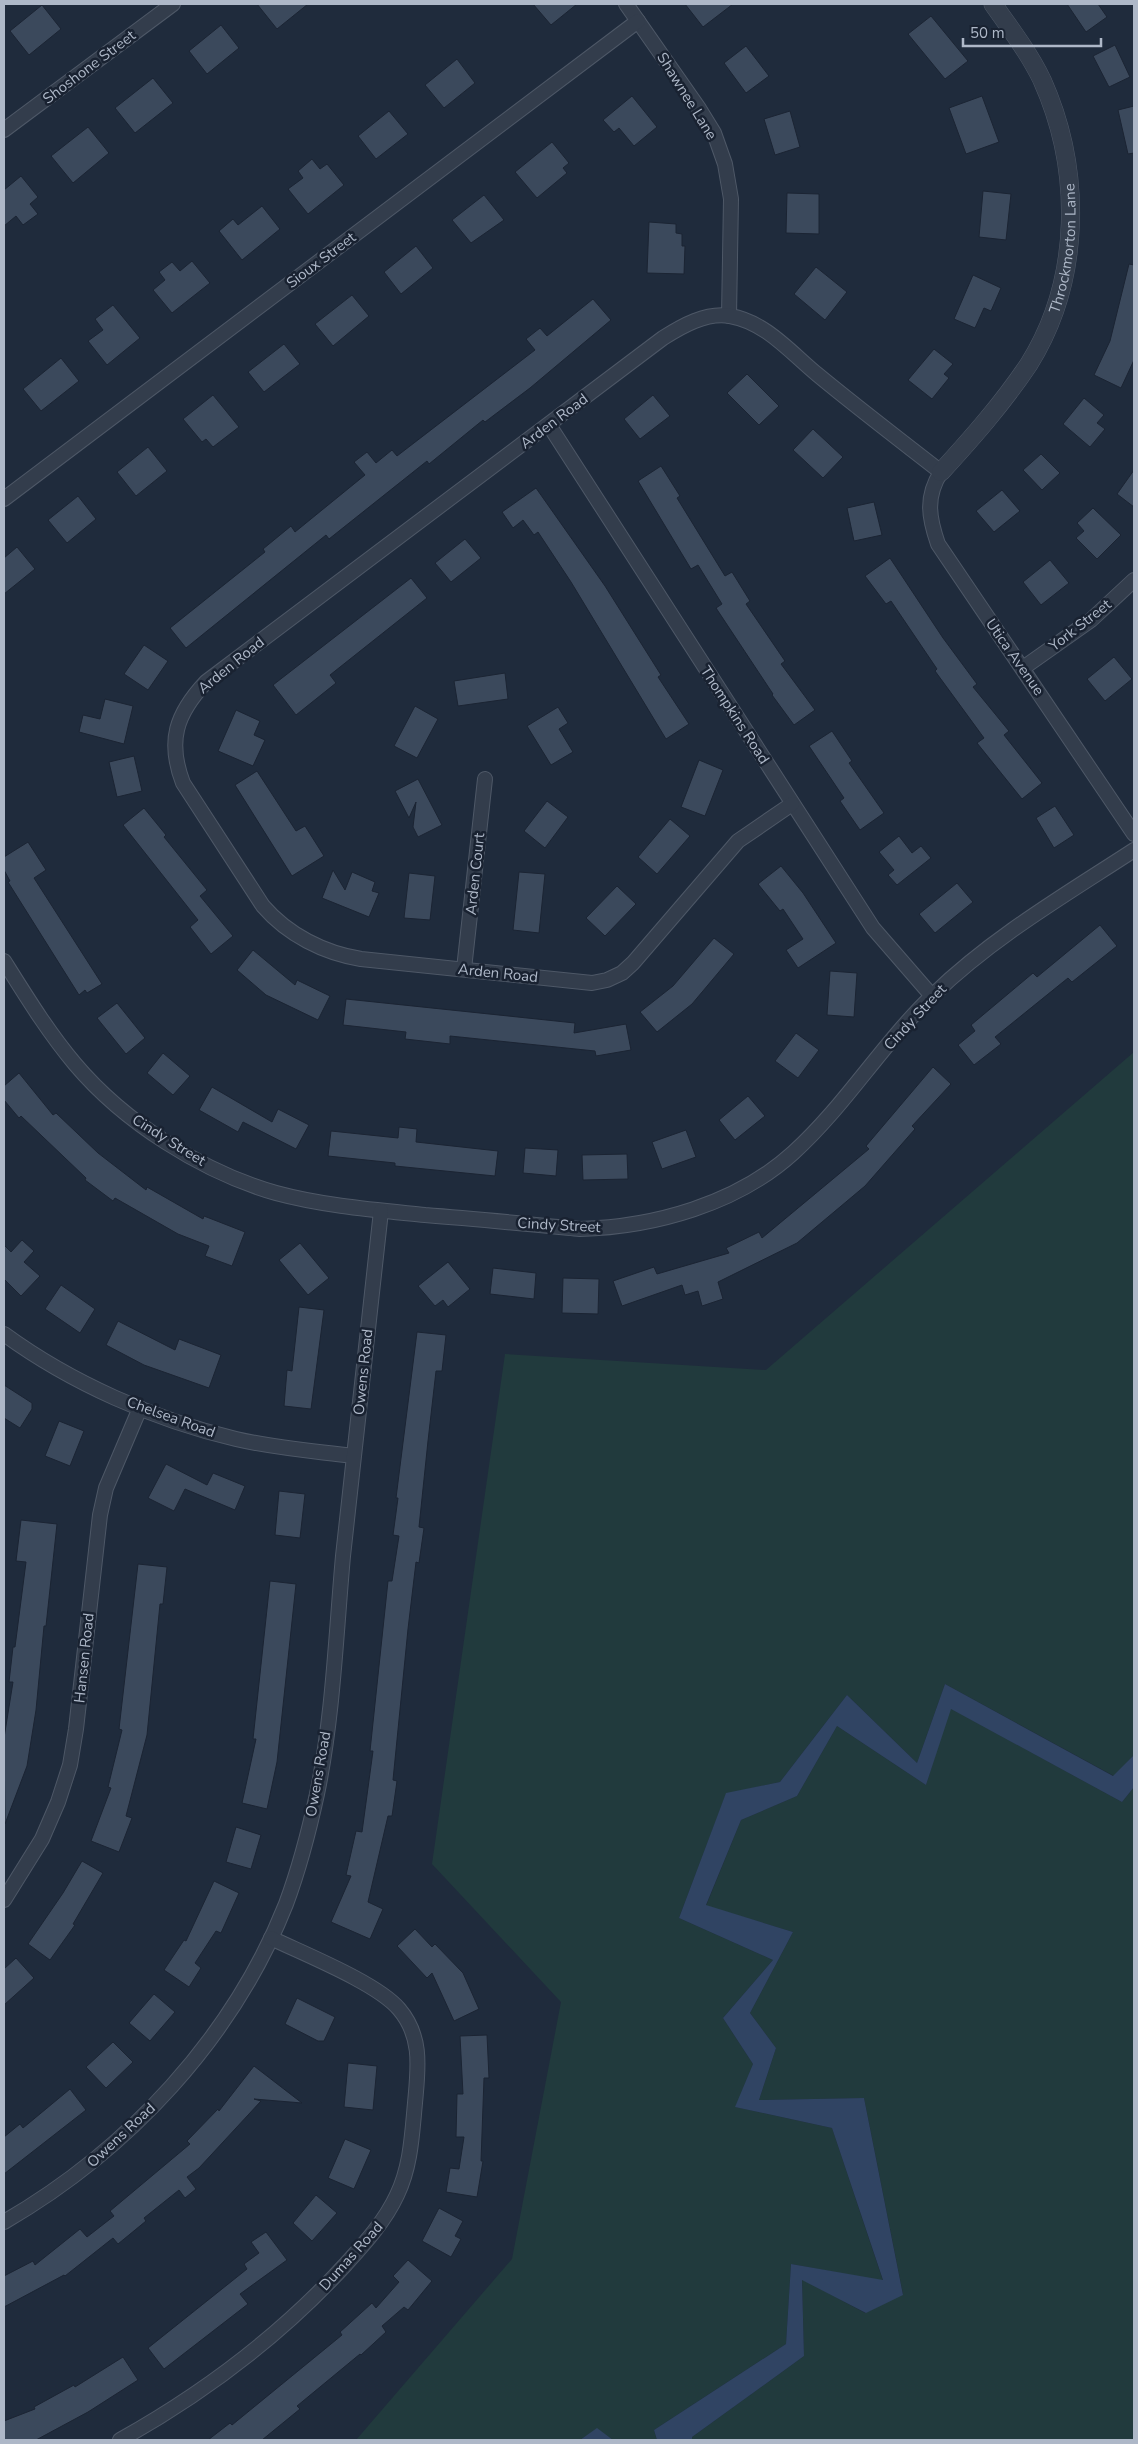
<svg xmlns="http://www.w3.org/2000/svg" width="1138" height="2444" font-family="'Nunito Sans',sans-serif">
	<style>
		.green { fill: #213a3d }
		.water { fill: #304463 }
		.building { fill: #3b495c; stroke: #1b2433 }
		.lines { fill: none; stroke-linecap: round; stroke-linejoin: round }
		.minor-casing { stroke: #4e5867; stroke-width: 16 }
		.tertiary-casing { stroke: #4e5867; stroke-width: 19 }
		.minor { stroke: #333d4c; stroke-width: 14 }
		.tertiary { stroke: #333d4c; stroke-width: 18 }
		.labels { text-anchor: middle; stroke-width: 5; stroke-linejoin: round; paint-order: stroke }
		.street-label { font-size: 15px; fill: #aeb8c8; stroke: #192231 }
	</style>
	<rect width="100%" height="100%" fill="#1f2b3c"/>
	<g class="green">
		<path d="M 1134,1052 L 1134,1755 L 1114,1776 L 945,1684 L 917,1763 L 847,1695 L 780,1782 L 726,1794 L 679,1918 L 773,1960 L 723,2018 L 753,2064 L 736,2107 L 832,2128 L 883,2281 L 791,2264 L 786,2344 L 654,2430 L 657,2440 L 613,2440 L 597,2429 L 580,2440 L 356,2440 L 512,2259 L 561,2002 L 432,1864 L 505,1354 L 766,1370 Z"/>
		<path d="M 950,1708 L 1122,1802 L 1134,1787 L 1134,2440 L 692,2440 L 692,2437 L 804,2356 L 802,2279 L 865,2313 L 903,2294 L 864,2098 L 759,2100 L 776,2048 L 750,2013 L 793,1932 L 706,1906 L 741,1820 L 797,1796 L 837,1726 L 926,1785 Z"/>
	</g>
	<g class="water">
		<path d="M 945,1684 L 1113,1776 L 1134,1755 L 1134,1787 L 1122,1802 L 951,1709 L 926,1785 L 837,1726 L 797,1796 L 741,1820 L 706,1905 L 793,1932 L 750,2013 L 776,2048 L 759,2100 L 864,2098 L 903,2295 L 866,2313 L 802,2280 L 804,2356 L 692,2437 L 692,2440 L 657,2440 L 654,2430 L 786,2344 L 791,2264 L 883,2280 L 832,2128 L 735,2107 L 753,2064 L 723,2018 L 773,1960 L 679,1918 L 726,1793 L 780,1782 L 847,1695 L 917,1763 Z"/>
		<path d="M 597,2428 L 613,2440 L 580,2440 Z"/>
	</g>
	<g class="building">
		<path d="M 257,4 L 308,4 L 277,29 Z"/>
		<path d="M 533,4 L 577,4 L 551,25 Z"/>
		<path d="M 685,4 L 733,4 L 703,27 Z"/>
		<path d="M 1067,4 L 1098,4 L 1107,17 L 1086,32 Z"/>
		<path d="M 42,5 L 61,29 L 29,55 L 10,31 Z"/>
		<path d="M 931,16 L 968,61 L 945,79 L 908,34 Z"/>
		<path d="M 221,25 L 239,48 L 207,74 L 189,51 Z"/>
		<path d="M 1115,45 L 1130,77 L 1109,87 L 1093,56 Z"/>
		<path d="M 746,46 L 769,76 L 746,93 L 724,63 Z"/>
		<path d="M 457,59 L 475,83 L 444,108 L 425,85 Z"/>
		<path d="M 153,78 L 173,103 L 135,133 L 115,108 Z"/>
		<path d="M 632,96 L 657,127 L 634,146 L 619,128 L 614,132 L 603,120 Z"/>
		<path d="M 982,96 L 999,142 L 966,154 L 949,108 Z"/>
		<path d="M 1134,106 L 1134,153 L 1128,154 L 1118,110 Z"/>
		<path d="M 389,111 L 408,134 L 376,159 L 358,136 Z"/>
		<path d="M 790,111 L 800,147 L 775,155 L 764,119 Z"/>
		<path d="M 88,127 L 109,153 L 73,183 L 51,156 Z"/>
		<path d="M 552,142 L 569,163 L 563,168 L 567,173 L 537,198 L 515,172 Z"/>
		<path d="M 312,159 L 320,169 L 327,164 L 344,185 L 308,214 L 288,189 L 303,178 L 298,171 Z"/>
		<path d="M 21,176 L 38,197 L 30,204 L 38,214 L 23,225 L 16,216 L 4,226 L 4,190 Z"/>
		<path d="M 983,191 L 1011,194 L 1006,240 L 979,237 Z"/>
		<path d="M 787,193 L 819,194 L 819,234 L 786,233 Z"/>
		<path d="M 484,195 L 504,220 L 471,243 L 452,220 Z"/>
		<path d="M 262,206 L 280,229 L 242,260 L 219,231 L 233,219 L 238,225 Z"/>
		<path d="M 649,222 L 676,224 L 676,233 L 682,234 L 682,246 L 685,246 L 684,274 L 647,273 Z"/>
		<path d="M 416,246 L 433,268 L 401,294 L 384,272 Z"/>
		<path d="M 192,261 L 210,283 L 172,313 L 153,290 L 165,280 L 159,272 L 172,262 L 180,271 Z"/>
		<path d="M 1129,264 L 1134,265 L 1134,360 L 1121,388 L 1094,375 L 1110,341 Z"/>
		<path d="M 816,267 L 847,292 L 825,320 L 794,294 Z"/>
		<path d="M 973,275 L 1001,288 L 991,311 L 984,308 L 975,328 L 954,319 Z"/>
		<path d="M 352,295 L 369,316 L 333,346 L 315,324 Z"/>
		<path d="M 593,299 L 611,320 L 530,388 L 485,422 L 483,420 L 429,464 L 427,461 L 329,539 L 326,535 L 186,648 L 170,628 L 265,552 L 263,549 L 291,526 L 295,532 L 365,475 L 354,462 L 367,452 L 376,463 L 392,450 L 397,456 L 535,350 L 526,339 L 540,328 L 547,336 Z"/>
		<path d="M 113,305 L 140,338 L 107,365 L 88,341 L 103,330 L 95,319 Z"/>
		<path d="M 284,344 L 300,364 L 264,392 L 248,372 Z"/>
		<path d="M 934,349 L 953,364 L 944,374 L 949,378 L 932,399 L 908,380 Z"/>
		<path d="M 61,358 L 79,381 L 41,411 L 23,389 Z"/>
		<path d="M 747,374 L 779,406 L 759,425 L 727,393 Z"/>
		<path d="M 213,395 L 239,427 L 213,447 L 206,439 L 202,442 L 183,419 Z"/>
		<path d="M 653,395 L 670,416 L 640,439 L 624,419 Z"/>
		<path d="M 1084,398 L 1104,415 L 1097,423 L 1105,429 L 1090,447 L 1063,424 Z"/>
		<path d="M 813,429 L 843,457 L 823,478 L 793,450 Z"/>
		<path d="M 148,447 L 167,471 L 136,496 L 117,472 Z"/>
		<path d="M 1041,454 L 1060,473 L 1042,490 L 1023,470 Z"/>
		<path d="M 661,466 L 680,496 L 677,498 L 725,576 L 732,572 L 750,601 L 746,604 L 785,661 L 781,664 L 815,710 L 794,725 L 772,695 L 773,694 L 716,608 L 722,604 L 698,565 L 691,569 L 638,481 Z"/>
		<path d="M 1134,470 L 1134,507 L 1117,494 Z"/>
		<path d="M 536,488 L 605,586 L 661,675 L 658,677 L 689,724 L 666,739 L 571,582 L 538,532 L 534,535 L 523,520 L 513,528 L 502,512 Z"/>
		<path d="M 1002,490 L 1020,511 L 994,532 L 976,511 Z"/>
		<path d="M 78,496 L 96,519 L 67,543 L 48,520 Z"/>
		<path d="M 874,502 L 882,535 L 854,541 L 847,508 Z"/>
		<path d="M 1093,508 L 1121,535 L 1097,559 L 1076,538 L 1084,531 L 1077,523 Z"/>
		<path d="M 465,539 L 481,558 L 451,582 L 435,563 Z"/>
		<path d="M 17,547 L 35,569 L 4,594 L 4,558 Z"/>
		<path d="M 890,558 L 943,638 L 977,684 L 973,687 L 1009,731 L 1004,735 L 1042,783 L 1022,799 L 977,743 L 984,738 L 935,671 L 937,669 L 891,601 L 886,604 L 865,576 Z"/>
		<path d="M 1050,560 L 1069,583 L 1041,605 L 1023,582 Z"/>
		<path d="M 411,578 L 427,598 L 330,675 L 336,683 L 296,715 L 273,685 Z"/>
		<path d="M 144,645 L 168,661 L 148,690 L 124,674 Z"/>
		<path d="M 1114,657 L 1132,679 L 1105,701 L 1087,679 Z"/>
		<path d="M 505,673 L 508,699 L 458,706 L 454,681 Z"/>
		<path d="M 105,699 L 133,706 L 124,744 L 79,732 L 83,715 L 100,719 Z"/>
		<path d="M 415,706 L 438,719 L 417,758 L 394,746 Z"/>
		<path d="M 558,707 L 568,723 L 559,729 L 573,752 L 551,765 L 527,726 Z"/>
		<path d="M 236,710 L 260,721 L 254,735 L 265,740 L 253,766 L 218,751 Z"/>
		<path d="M 832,731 L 852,761 L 849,763 L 884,813 L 860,830 L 840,801 L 844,798 L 809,746 Z"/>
		<path d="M 134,756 L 142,791 L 117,797 L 109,762 Z"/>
		<path d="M 699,760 L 723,770 L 705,816 L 681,807 Z"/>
		<path d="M 257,771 L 296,831 L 305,826 L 324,856 L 292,876 L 235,785 Z"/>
		<path d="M 418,779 L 442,825 L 418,837 L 413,827 L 416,802 L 409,818 L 395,791 Z"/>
		<path d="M 547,801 L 568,817 L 545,848 L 524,831 Z"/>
		<path d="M 1055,806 L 1074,835 L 1054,848 L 1036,818 Z"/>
		<path d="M 144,808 L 166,835 L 164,837 L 207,890 L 200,896 L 233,936 L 211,954 L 190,927 L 198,920 L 123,825 Z"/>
		<path d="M 670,819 L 690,836 L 657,874 L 638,857 Z"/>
		<path d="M 899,836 L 912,853 L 921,846 L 931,858 L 897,885 L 888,875 L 894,870 L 879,852 Z"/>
		<path d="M 28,842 L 46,870 L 34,878 L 102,984 L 87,993 L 85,990 L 79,995 L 8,882 L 10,881 L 4,870 L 4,857 Z"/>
		<path d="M 781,866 L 803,893 L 836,943 L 798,968 L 786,950 L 803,939 L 783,909 L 780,911 L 758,884 Z"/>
		<path d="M 333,870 L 345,890 L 352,872 L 375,882 L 372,891 L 379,893 L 369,917 L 322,898 Z"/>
		<path d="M 519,872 L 545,874 L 539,933 L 513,930 Z"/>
		<path d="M 409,873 L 435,876 L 430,920 L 404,918 Z"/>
		<path d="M 957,883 L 973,902 L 935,933 L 919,914 Z"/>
		<path d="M 617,886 L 636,904 L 605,936 L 586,918 Z"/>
		<path d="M 1100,925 L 1117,946 L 1072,982 L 1068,978 L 995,1037 L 1001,1044 L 974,1065 L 958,1045 L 975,1031 L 971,1025 L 1033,973 L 1037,977 Z"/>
		<path d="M 714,938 L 734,954 L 692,1004 L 657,1032 L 640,1012 L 673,986 Z"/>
		<path d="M 253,950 L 295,985 L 297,980 L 330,996 L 318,1020 L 266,995 L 237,970 Z"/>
		<path d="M 830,971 L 857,973 L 854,1017 L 827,1015 Z"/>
		<path d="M 346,999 L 575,1023 L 574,1033 L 626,1024 L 631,1050 L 596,1056 L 595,1051 L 450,1036 L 450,1044 L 405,1039 L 406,1032 L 343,1025 Z"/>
		<path d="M 117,1003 L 145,1038 L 126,1054 L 97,1018 Z"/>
		<path d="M 796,1033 L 819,1050 L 798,1078 L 775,1061 Z"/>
		<path d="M 163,1053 L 190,1076 L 173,1095 L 147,1073 Z"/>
		<path d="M 933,1067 L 951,1084 L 912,1126 L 915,1129 L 865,1186 L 797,1243 L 718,1282 L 723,1299 L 702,1306 L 698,1291 L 685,1295 L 682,1285 L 622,1306 L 613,1281 L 654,1267 L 657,1274 L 729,1253 L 726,1248 L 759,1232 L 762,1238 L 869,1149 L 866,1146 Z"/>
		<path d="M 19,1073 L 53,1115 L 56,1113 L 98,1153 L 146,1190 L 147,1187 L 203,1219 L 204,1216 L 245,1232 L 232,1266 L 205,1256 L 209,1246 L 178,1234 L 115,1198 L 113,1201 L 85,1180 L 86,1178 L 21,1116 L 19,1118 L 4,1100 L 4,1086 Z"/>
		<path d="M 212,1087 L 272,1122 L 278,1109 L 309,1125 L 296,1149 L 243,1122 L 238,1132 L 199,1110 Z"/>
		<path d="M 748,1096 L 765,1116 L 735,1140 L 719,1120 Z"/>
		<path d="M 399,1127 L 417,1129 L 416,1142 L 498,1151 L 495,1176 L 395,1166 L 395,1163 L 328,1156 L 331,1131 L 398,1138 Z"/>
		<path d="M 686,1130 L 696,1157 L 662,1169 L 652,1142 Z"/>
		<path d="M 525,1148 L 558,1150 L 556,1176 L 523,1173 Z"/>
		<path d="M 627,1154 L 628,1179 L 583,1180 L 582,1155 Z"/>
		<path d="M 22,1240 L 34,1251 L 24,1262 L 40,1276 L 21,1296 L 4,1279 L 4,1245 L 11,1252 Z"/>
		<path d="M 300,1243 L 329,1278 L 308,1295 L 279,1260 Z"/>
		<path d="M 448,1262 L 470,1289 L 448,1307 L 443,1300 L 435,1306 L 418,1286 Z"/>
		<path d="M 493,1268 L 536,1273 L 534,1299 L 490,1294 Z"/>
		<path d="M 563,1278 L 599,1279 L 598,1314 L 562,1313 Z"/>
		<path d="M 61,1285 L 95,1309 L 80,1333 L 45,1309 Z"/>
		<path d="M 299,1307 L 324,1310 L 311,1409 L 284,1406 L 287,1370 L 292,1371 Z"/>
		<path d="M 118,1321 L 175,1350 L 179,1339 L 221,1355 L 209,1388 L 144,1365 L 106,1345 Z"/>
		<path d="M 417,1332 L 446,1335 L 442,1371 L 436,1371 L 428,1441 L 419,1527 L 424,1528 L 419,1563 L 416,1562 L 408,1629 L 393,1780 L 397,1781 L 392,1816 L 388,1816 L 368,1902 L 383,1909 L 370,1939 L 331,1922 L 351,1876 L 346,1875 L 356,1831 L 362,1832 L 373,1751 L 370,1751 L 388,1581 L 392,1581 L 399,1536 L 393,1535 L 398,1498 L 396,1498 Z"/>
		<path d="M 4,1385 L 32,1403 L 32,1409 L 20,1428 L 4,1418 Z"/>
		<path d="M 59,1421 L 84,1431 L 70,1466 L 45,1456 Z"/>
		<path d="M 166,1464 L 207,1485 L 213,1473 L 245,1486 L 235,1510 L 185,1489 L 174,1511 L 148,1498 Z"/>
		<path d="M 279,1491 L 305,1494 L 300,1538 L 275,1535 Z"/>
		<path d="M 21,1520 L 57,1524 L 46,1626 L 44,1626 L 36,1710 L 27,1766 L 5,1824 L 4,1738 L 13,1682 L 9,1682 L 13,1647 L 15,1647 L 26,1562 L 16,1561 Z"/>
		<path d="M 138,1564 L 167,1567 L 163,1604 L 160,1604 L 147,1735 L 126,1816 L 132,1818 L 119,1852 L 91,1841 L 111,1788 L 108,1787 L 122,1730 L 119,1729 Z"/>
		<path d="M 270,1581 L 296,1584 L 277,1762 L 267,1809 L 242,1803 L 256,1739 L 253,1739 Z"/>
		<path d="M 236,1827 L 261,1835 L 251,1869 L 226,1862 Z"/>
		<path d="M 82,1861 L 103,1873 L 73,1924 L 75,1925 L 50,1960 L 28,1944 L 63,1893 Z"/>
		<path d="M 214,1881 L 239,1893 L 221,1933 L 216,1931 L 195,1963 L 201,1968 L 189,1987 L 164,1970 L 184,1940 L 186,1941 Z"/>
		<path d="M 415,1929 L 432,1947 L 435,1944 L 463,1973 L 479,2009 L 454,2021 L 432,1973 L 427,1978 L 397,1946 Z"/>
		<path d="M 16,1958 L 34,1978 L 4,2005 L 4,1969 Z"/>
		<path d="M 154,1994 L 175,2012 L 150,2041 L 129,2023 Z"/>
		<path d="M 297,1998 L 335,2017 L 324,2041 L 318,2041 L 285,2024 Z"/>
		<path d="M 487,2035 L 489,2078 L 484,2078 L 481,2161 L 483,2161 L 477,2197 L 446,2192 L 450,2168 L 459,2169 L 464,2137 L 456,2137 L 457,2094 L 463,2094 L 460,2036 Z"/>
		<path d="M 113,2042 L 133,2062 L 106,2088 L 86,2067 Z"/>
		<path d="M 348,2063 L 377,2066 L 373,2110 L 344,2107 Z"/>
		<path d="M 254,2066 L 302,2103 L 254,2099 L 261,2101 L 199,2168 L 187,2177 L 196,2189 L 185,2198 L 179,2190 L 144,2218 L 146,2221 L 118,2244 L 113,2238 L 65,2276 L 64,2275 L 4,2307 L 4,2276 L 33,2261 L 35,2265 L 80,2229 L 87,2237 L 114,2216 L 110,2211 L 190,2144 L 187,2141 L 218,2109 L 219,2111 Z"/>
		<path d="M 70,2089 L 86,2110 L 4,2174 L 4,2137 L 20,2124 L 23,2128 Z"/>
		<path d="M 345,2139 L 371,2150 L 354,2189 L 328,2178 Z"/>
		<path d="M 316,2195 L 337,2213 L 312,2241 L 293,2223 Z"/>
		<path d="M 439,2208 L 463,2221 L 455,2236 L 461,2239 L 451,2257 L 422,2241 Z"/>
		<path d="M 266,2232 L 287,2260 L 240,2294 L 248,2304 L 164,2369 L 148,2348 L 247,2269 L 244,2264 L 259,2253 L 251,2242 Z"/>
		<path d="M 408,2260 L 432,2281 L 408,2310 L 404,2307 L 382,2326 L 386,2332 L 361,2355 L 360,2354 L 297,2406 L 300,2409 L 262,2440 L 208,2440 L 230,2423 L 232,2425 L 342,2335 L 340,2332 L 372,2303 L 376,2308 L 399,2282 L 393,2276 Z"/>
		<path d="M 123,2357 L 138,2380 L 88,2412 L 36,2440 L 4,2440 L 4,2421 L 35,2409 L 34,2407 L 74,2385 L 75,2387 Z"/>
	</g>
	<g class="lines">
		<g class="minor-casing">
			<g id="minor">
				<path d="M 626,4 L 698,107 L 714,133 L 725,164 L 731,199 L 729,316"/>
				<path d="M 4,130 L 173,4"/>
				<path d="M 549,425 L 873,928 L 932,996"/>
				<path d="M 4,499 L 638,21"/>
				<path d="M 1023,668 L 1091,620 L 1134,580"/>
				<path d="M 792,804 L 738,841 L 633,963 L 622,973 L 607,980 L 592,983 L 361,959 C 324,953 288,935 263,906 L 183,783 C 167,741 176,714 206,682 L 663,338 C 682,326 706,312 730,316 C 766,322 791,353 818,375 C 858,408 900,440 941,472 C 925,497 929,518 938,544 L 1134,834"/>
				<path d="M 4,961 C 26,996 48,1032 75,1064 C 124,1122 202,1172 276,1193 C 324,1206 376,1210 425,1215 C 477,1219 528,1224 580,1229 C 654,1227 737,1204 793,1153 C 845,1106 882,1044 933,995 C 993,937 1065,895 1134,850"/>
				<path d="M 464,969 L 485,779"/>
				<path d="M 4,1334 C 71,1383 155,1420 236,1439 C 274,1448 314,1451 353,1456"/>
				<path d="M 4,1900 L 42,1839 L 58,1802 L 70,1765 L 76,1729 L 100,1515 L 106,1488 L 140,1408"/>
				<path d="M 4,2222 C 128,2150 233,2038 286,1904 C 299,1869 309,1831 317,1794 C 333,1718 336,1634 343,1556 C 355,1441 368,1326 381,1211"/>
				<path d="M 120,2440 C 204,2393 281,2335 346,2264 C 365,2243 385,2221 397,2195 C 411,2166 412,2134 415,2103 C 418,2069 423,2037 399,2009 C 377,1983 304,1954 271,1938"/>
			</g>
		</g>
		<g class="tertiary-casing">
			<g id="tertiary">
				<path id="s1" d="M 941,472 C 972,438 1003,403 1029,364 C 1082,279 1082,169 1042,80 C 1029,53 1010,28 993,4"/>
			</g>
		</g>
		<use href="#minor" class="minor"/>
		<use href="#tertiary" class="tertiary"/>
	</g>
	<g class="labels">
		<g class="street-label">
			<text transform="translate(89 67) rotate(-37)" y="5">Shoshone Street</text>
			<text transform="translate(687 96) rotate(58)" y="5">Shawnee Lane</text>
			<text dy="5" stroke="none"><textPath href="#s1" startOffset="262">Throckmorton Lane</textPath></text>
			<text transform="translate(321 260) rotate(-37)" y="5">Sioux Street</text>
			<text transform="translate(554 421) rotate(-37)" y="5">Arden Road</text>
			<text transform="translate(1080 625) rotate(-38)" y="5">York Street</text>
			<text transform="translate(1015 657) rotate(55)" y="5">Utica Avenue</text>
			<text transform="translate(231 665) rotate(-39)" y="5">Arden Road</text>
			<text transform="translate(735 715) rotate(57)" y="5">Thompkins Road</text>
			<text transform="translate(475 874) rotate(-84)" y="5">Arden Court</text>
			<text transform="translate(498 973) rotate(6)" y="5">Arden Road</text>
			<text transform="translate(915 1017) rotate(-47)" y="5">Cindy Street</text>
			<text transform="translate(169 1140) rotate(32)" y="5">Cindy Street</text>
			<text transform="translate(559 1225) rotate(3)" y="5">Cindy Street</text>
			<text transform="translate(363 1372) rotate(-84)" y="5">Owens Road</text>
			<text transform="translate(171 1417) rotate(20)" y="5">Chelsea Road</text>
			<text transform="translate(84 1658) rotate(-84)" y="5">Hansen Road</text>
			<text transform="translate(318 1774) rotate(-80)" y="5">Owens Road</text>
			<text transform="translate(121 2135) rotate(-43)" y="5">Owens Road</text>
			<text transform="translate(351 2256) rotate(-48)" y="5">Dumas Road</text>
		</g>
	</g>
	<rect width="1138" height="2444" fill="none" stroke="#aeb8c8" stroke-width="10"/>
	<path d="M963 38v8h138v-8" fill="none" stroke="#aeb8c8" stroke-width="2.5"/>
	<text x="970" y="38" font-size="15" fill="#aeb8c8" stroke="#192231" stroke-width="4" paint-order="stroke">50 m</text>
</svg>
